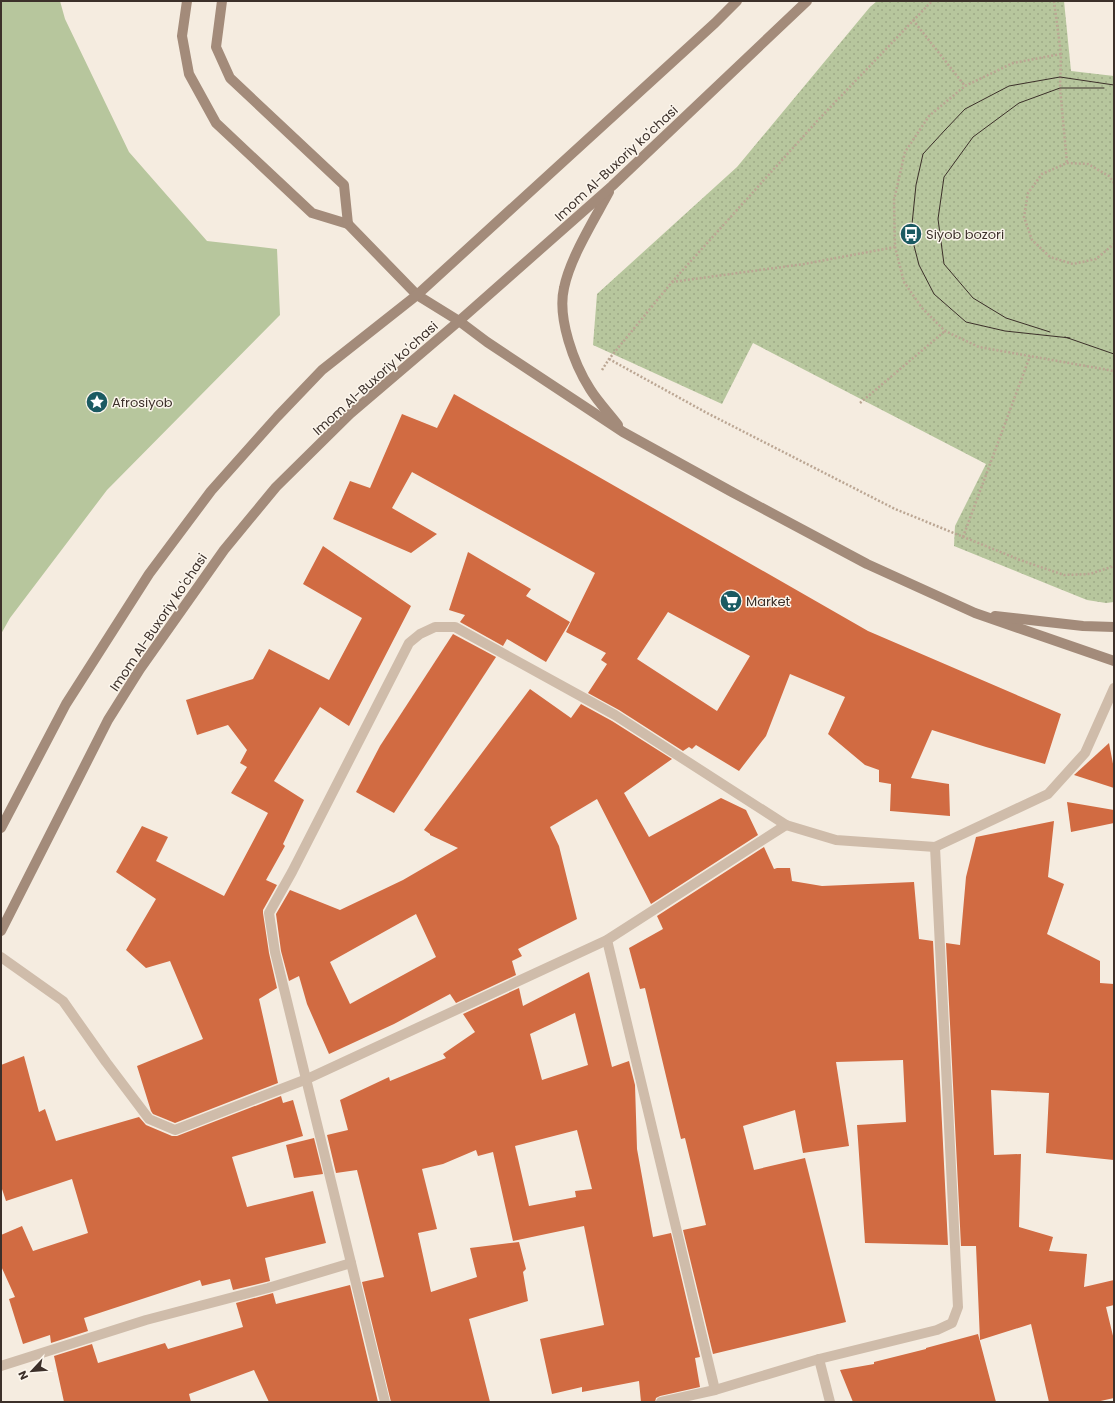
<svg xmlns="http://www.w3.org/2000/svg" width="1115" height="1403" font-family="Poppins,sans-serif">
	<style>
		.green { fill: #b7c69d }
		.park { fill: url(#park-dots) }
		.building { fill: #d16b42; fill-rule: evenodd }
		.lines { fill: none; stroke-linecap: round; stroke-linejoin: round }
		.path { stroke: #bba693; stroke-width: 2.5; stroke-dasharray: 2 2; stroke-linecap: butt }
		.street { stroke: #cfbcaa; stroke-width: 10 }
		.secondary { stroke: #a38b7a; stroke-width: 10 }
		.tram { stroke: #3c302a; stroke-width: 1 }
		.labels { text-anchor: middle; stroke-width: 3; stroke-linejoin: round; paint-order: stroke }
		.street-label { font-size: 13px; fill: #3c302a; stroke: #fcf6ed }
		.poi-label { font-size: 13px; fill: #3c302a; stroke: #fcf6ed; text-anchor: start }
	</style>
	<defs>
		<pattern id="park-dots" width="8" height="8" patternUnits="userSpaceOnUse"><rect width="8" height="8" fill="#b7c69d"/><path d="M2 2h.1M6 6h.1" fill="none" stroke="#9eaa87" stroke-width="1.8" stroke-linecap="round"/></pattern>
	</defs>
	<rect width="100%" height="100%" fill="#f5ece0"/>
	<path class="green" d="M 1,1 L 60,1 L 65,19 L 129,152 L 207,241 L 277,249 L 280,315 L 107,490 L 10,618 L 1,634 Z"/>
	<path class="park" d="M 877,1 L 1064,1 L 1071,71 L 1114,76 L 1114,602 L 1106,603 L 1087,600 L 954,546 L 955,526 L 986,464 L 753,343 L 722,404 L 593,345 L 597,294 L 737,167 L 870,7 Z"/>
	<g class="building">
		<path d="M 454,394 L 868,631 L 1061,714 L 1045,764 L 986,747 L 932,730 L 911,778 L 949,784 L 950,816 L 890,811 L 891,784 L 879,782 L 879,770 L 865,765 L 828,734 L 845,697 L 790,674 L 766,736 L 739,771 L 696,745 L 692,749 L 689,747 L 683,751 L 619,710 L 588,693 L 607,664 L 601,660 L 606,653 L 566,632 L 595,573 L 412,472 L 392,508 L 437,534 L 411,553 L 333,519 L 350,481 L 370,488 L 402,414 L 437,428 ZM 668,612 L 750,656 L 717,711 L 637,659 Z"/>
		<path d="M 323,546 L 411,606 L 349,726 L 320,707 L 274,781 L 304,800 L 283,844 L 285,846 L 266,880 L 277,885 L 263,910 L 263,913 L 269,953 L 277,988 L 259,999 L 278,1083 L 175,1123 L 153,1114 L 151,1111 L 137,1066 L 203,1039 L 170,961 L 146,968 L 126,950 L 156,899 L 116,872 L 142,826 L 168,837 L 156,861 L 224,896 L 268,813 L 231,793 L 247,767 L 240,763 L 247,750 L 228,725 L 197,735 L 186,700 L 253,679 L 269,649 L 329,680 L 362,618 L 303,584 Z"/>
		<path d="M 468,552 L 531,589 L 526,596 L 570,622 L 546,662 L 507,639 L 503,646 L 460,622 L 465,615 L 449,610 Z"/>
		<path d="M 453,634 L 496,657 L 394,813 L 356,792 L 380,746 Z"/>
		<path d="M 530,689 L 571,718 L 581,704 L 612,721 L 672,759 L 624,793 L 649,837 L 721,798 L 746,810 L 758,835 L 651,904 L 597,799 L 550,827 L 559,846 L 577,919 L 518,949 L 522,956 L 512,961 L 516,975 L 456,1003 L 450,994 L 394,1024 L 329,1054 L 307,1004 L 299,976 L 289,981 L 281,951 L 276,914 L 290,890 L 340,910 L 403,880 L 458,848 L 430,835 L 430,834 L 424,830 ZM 416,914 L 436,957 L 350,1004 L 330,962 Z"/>
		<path d="M 1109,743 L 1114,769 L 1114,788 L 1074,775 Z"/>
		<path d="M 1067,802 L 1114,810 L 1114,823 L 1071,832 Z"/>
		<path d="M 1054,821 L 1048,877 L 1064,884 L 1047,934 L 1100,961 L 1100,983 L 1114,984 L 1114,1160 L 1046,1153 L 1049,1093 L 991,1090 L 994,1155 L 1021,1154 L 1019,1227 L 1053,1237 L 1049,1251 L 1087,1254 L 1084,1287 L 1114,1280 L 1114,1305 L 1106,1307 L 1114,1340 L 1114,1398 L 1096,1402 L 1049,1402 L 1031,1324 L 980,1340 L 976,1246 L 961,1246 L 946,943 L 960,945 L 966,877 L 976,837 Z"/>
		<path d="M 764,847 L 774,869 L 777,868 L 790,868 L 792,881 L 822,886 L 914,882 L 919,939 L 933,941 L 948,1245 L 865,1243 L 857,1125 L 906,1122 L 903,1060 L 836,1062 L 849,1146 L 803,1153 L 795,1110 L 743,1126 L 754,1170 L 805,1158 L 846,1322 L 713,1354 L 683,1230 L 706,1225 L 685,1138 L 681,1139 L 645,988 L 640,989 L 629,948 L 663,929 L 657,916 Z"/>
		<path d="M 589,972 L 612,1067 L 629,1061 L 635,1085 L 637,1149 L 653,1237 L 671,1233 L 700,1357 L 695,1358 L 700,1387 L 660,1396 L 656,1398 L 655,1402 L 641,1402 L 639,1381 L 582,1392 L 582,1387 L 552,1394 L 540,1339 L 604,1325 L 584,1226 L 513,1241 L 493,1152 L 478,1156 L 476,1150 L 443,1164 L 422,1169 L 437,1229 L 418,1233 L 431,1292 L 477,1277 L 470,1248 L 519,1242 L 526,1269 L 523,1272 L 528,1301 L 469,1319 L 490,1402 L 391,1402 L 362,1282 L 384,1277 L 357,1170 L 336,1173 L 327,1135 L 348,1130 L 340,1100 L 389,1077 L 390,1081 L 446,1058 L 443,1054 L 475,1032 L 463,1014 L 519,988 L 523,1006 ZM 575,1013 L 588,1065 L 542,1080 L 530,1034 ZM 577,1130 L 592,1189 L 575,1191 L 576,1197 L 529,1206 L 515,1146 Z"/>
		<path d="M 24,1056 L 39,1112 L 45,1109 L 56,1141 L 139,1117 L 146,1125 L 172,1136 L 177,1136 L 281,1096 L 283,1103 L 293,1100 L 303,1136 L 232,1157 L 247,1207 L 313,1191 L 326,1243 L 265,1258 L 270,1281 L 233,1290 L 230,1279 L 202,1286 L 200,1280 L 84,1318 L 88,1331 L 51,1343 L 50,1335 L 23,1344 L 9,1299 L 15,1297 L 1,1266 L 1,1235 L 22,1226 L 33,1251 L 88,1233 L 72,1179 L 6,1201 L 1,1186 L 1,1065 Z"/>
		<path d="M 314,1138 L 323,1174 L 294,1178 L 286,1145 Z"/>
		<path d="M 350,1285 L 378,1402 L 269,1402 L 254,1370 L 189,1394 L 191,1402 L 64,1402 L 54,1356 L 92,1344 L 98,1363 L 165,1343 L 168,1349 L 243,1327 L 236,1303 L 273,1293 L 276,1304 Z"/>
		<path d="M 978,1334 L 996,1402 L 853,1402 L 840,1370 L 874,1364 L 874,1362 L 926,1349 L 926,1348 Z"/>
	</g>
	<g class="lines">
		<g class="path">
			<path d="M 1054,1 L 1061,54 L 1060,88 L 1067,163"/>
			<path d="M 913,20 L 965,86"/>
			<path d="M 1061,54 L 1013,63 L 965,86 L 929,116 L 905,152 L 894,200 L 895,247 L 904,282 L 922,308 L 945,331 L 979,347 L 1114,371"/>
			<path d="M 1114,183 L 1109,176 L 1088,164 L 1067,163 L 1042,174 L 1028,193 L 1024,217 L 1032,240 L 1050,257 L 1073,264 L 1096,259 L 1114,244"/>
			<path d="M 672,282 L 804,264 L 895,247"/>
			<path d="M 609,359 L 707,413 L 895,509 L 1020,560 L 1064,575 L 1090,574 L 1114,566"/>
			<path d="M 602,370 L 609,359 L 672,282 L 819,119 L 932,1"/>
			<path d="M 860,403 L 945,331"/>
			<path d="M 963,537 L 1030,356"/>
		</g>
		<g class="street">
			<path d="M 607,940 L 715,1390"/>
			<path d="M 1,957 L 63,1001 L 106,1062 L 149,1119 L 175,1130 L 307,1079 L 607,940 L 786,825"/>
			<path d="M 819,1359 L 830,1402"/>
			<path d="M 1,1366 L 146,1320 L 268,1288 L 351,1263"/>
			<path d="M 385,1402 L 275,952 L 269,913 L 292,872 L 409,643 L 420,634 L 435,627 L 455,627 L 615,715 L 786,825 L 836,840 L 935,847 L 1048,794 L 1085,753 L 1114,688"/>
			<path d="M 661,1402 L 715,1390 L 819,1359 L 937,1330 L 952,1323 L 958,1307 L 935,847"/>
		</g>
		<g class="secondary">
			<path d="M 187,1 L 182,36 L 189,74 L 216,123 L 312,213 L 348,224 L 417,295 L 459,321 L 487,342 L 623,432 L 732,492 L 867,564 L 975,613 L 1114,661"/>
			<path d="M 222,1 L 216,47 L 230,78 L 344,185 L 348,224"/>
			<path d="M 609,192 C 594,220 570,258 564,288 C 557,318 574,364 590,389 C 598,402 609,413 618,425"/>
			<path d="M 995,616 L 1083,626 L 1114,627"/>
			<path d="M 1,828 L 66,704 L 149,574 L 211,491 L 277,417 L 322,370 L 417,295 L 715,23 L 737,1"/>
			<path d="M 1,931 L 108,720 L 140,669 L 224,550 L 276,487 L 350,414 L 459,321 L 612,186 L 807,1"/>
		</g>
		<g class="tram">
			<path d="M 1050,332 L 1006,318 L 973,298 L 944,264 L 938,219 L 944,177 L 973,137 L 1019,103 L 1060,88 L 1104,88"/>
			<path d="M 1065,337 L 1114,354"/>
			<path d="M 1070,338 L 1005,331 L 966,322 L 934,294 L 919,265 L 911,234 L 916,185 L 923,154 L 945,130 L 965,109 L 1009,86 L 1060,77 L 1114,85"/>
		</g>
	</g>
	<defs>
		<g id="bus-disc" transform="scale(1.15)"><circle r="9.5" fill="#1b5a62" stroke="#fcf6ed"/><path d="M-5-6H5V4H4V6H2V4H-2V6H-4V4H-5ZM-3.5-4V0h7V-4ZM-3.5 1.2v1.5H-2V1.2ZM2 1.2v1.5H3.5V1.2Z" fill="#fff"/></g>
		<g id="sight-disc" transform="scale(1.15)"><circle r="9.5" fill="#1b5a62" stroke="#fcf6ed"/><path d="M0-6L1.8-2.2L6-1.7L2.9 1.2L3.7 5.4L0 3.3L-3.7 5.4L-2.9 1.2L-6-1.7L-1.8-2.2Z" fill="#fff"/></g>
		<g id="supermarket-disc" transform="scale(1.15)"><circle r="9.5" fill="#1b5a62" stroke="#fcf6ed"/><path d="M-6-5.5h2.5l.6 2H6L4.5 2H-2.5L-4.4-4H-6ZM-1.5 3.2a1.3 1.3 0 1 0 .1 0ZM3 3.2a1.3 1.3 0 1 0 .1 0Z" fill="#fff"/></g>
	</defs>
	<g fill-rule="evenodd">
		<use href="#bus-disc" x="911" y="234"/>
		<use href="#sight-disc" x="97" y="402"/>
		<use href="#supermarket-disc" x="731" y="601"/>
	</g>
	<g class="labels">
		<g class="street-label">
			<text transform="translate(616 163) rotate(-43)" y="5">Imom Al-Buxoriy ko'chasi</text>
			<text transform="translate(375 378) rotate(-42)" y="5">Imom Al-Buxoriy ko'chasi</text>
			<text transform="translate(158 622) rotate(-56)" y="5">Imom Al-Buxoriy ko'chasi</text>
		</g>
		<g class="poi-label">
			<text x="926" y="239">Siyob bozori</text>
			<text x="112" y="407">Afrosiyob</text>
			<text x="746" y="606">Market</text>
		</g>
	</g>
	<rect width="1115" height="1403" fill="none" stroke="#3c302a" stroke-width="4"/>
	<g transform="translate(32 1371) rotate(244)" stroke="#fcf6ed" stroke-width="3" paint-order="stroke">
	<path d="M0-3L7 15L0 10L-7 15Z" fill="#3c302a"/>
	<text y="-6" font-size="11" font-weight="bold" text-anchor="middle" fill="#3c302a">N</text>
	</g>
</svg>
